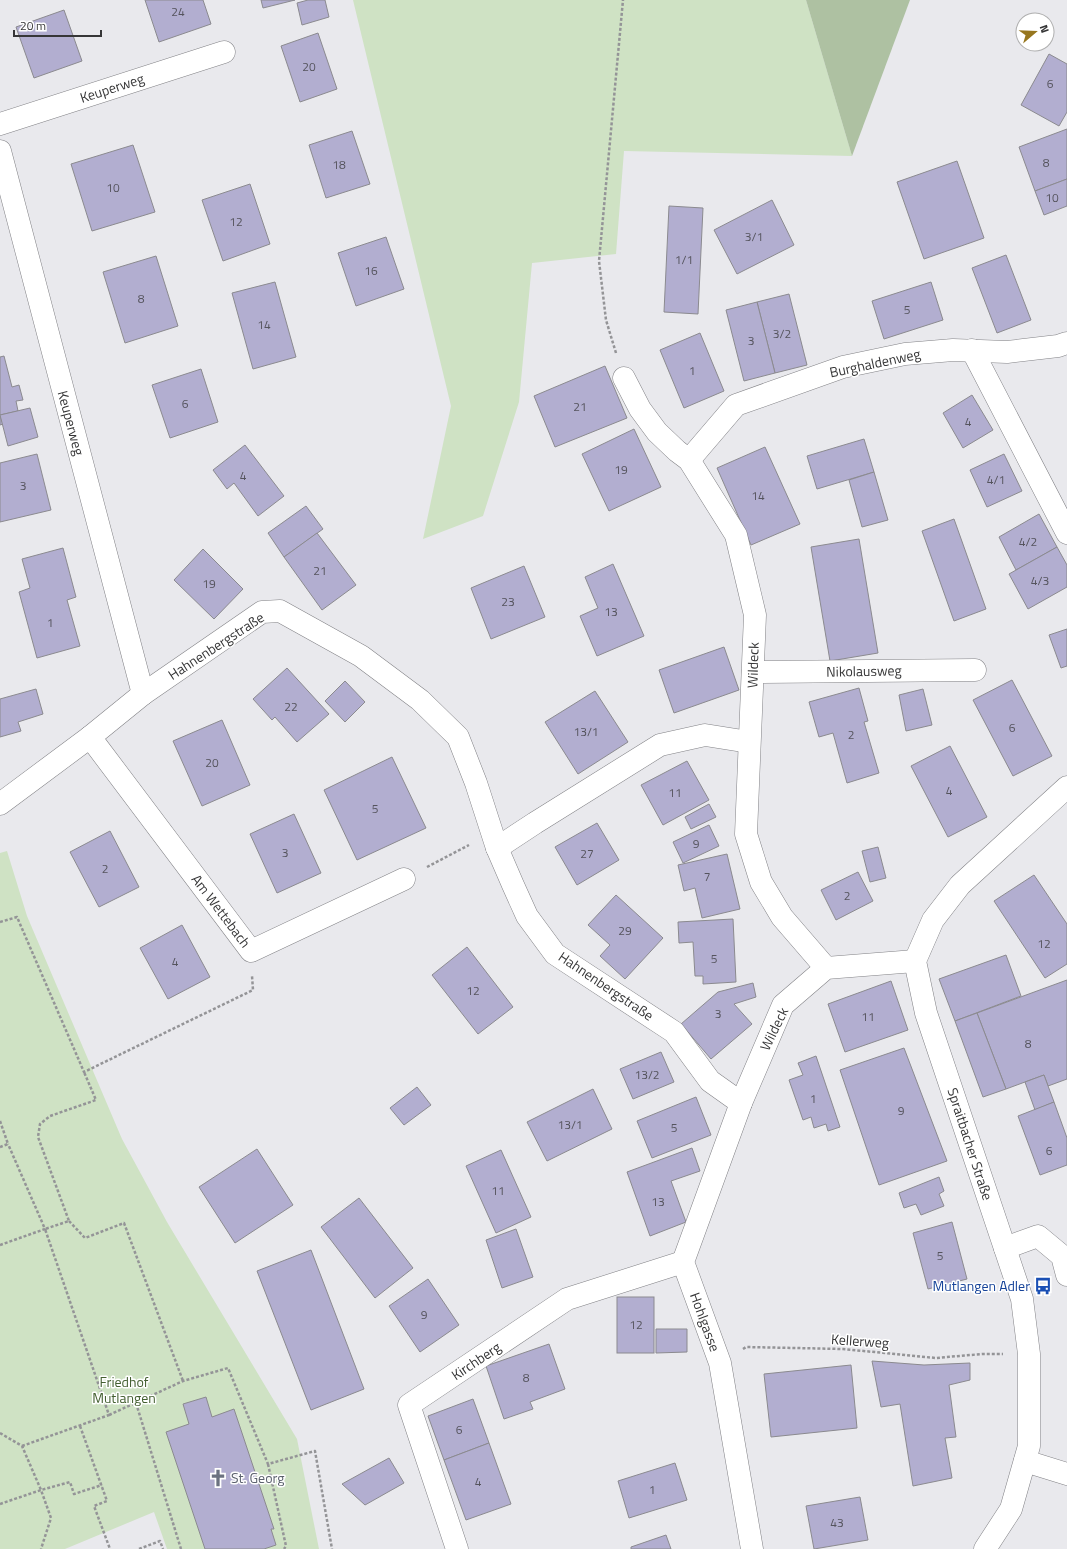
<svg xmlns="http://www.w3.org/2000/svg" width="1067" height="1549" font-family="'Titillium Web',sans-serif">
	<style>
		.green { fill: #cfe2c4 }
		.forest { fill: #aec1a2 }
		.building { fill: #b2aed0; stroke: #8b8a8f }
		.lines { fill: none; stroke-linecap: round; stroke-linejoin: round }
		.minor-casing { stroke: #828286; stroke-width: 23 }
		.path { stroke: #949497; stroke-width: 2.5; stroke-dasharray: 3 2; stroke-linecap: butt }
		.minor { stroke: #fff; stroke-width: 22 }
		.labels { text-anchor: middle; stroke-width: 3; stroke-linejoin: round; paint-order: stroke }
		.number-label { font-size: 12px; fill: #55545d }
		.street-label { font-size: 14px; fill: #363637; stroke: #fff }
		.transit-label { font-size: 14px; fill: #164399; stroke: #fff; text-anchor: end }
		.park-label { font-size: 14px; fill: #435f30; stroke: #fff }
		.worship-label { font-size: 14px; fill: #5b616d; stroke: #fff; text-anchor: start }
	</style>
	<rect width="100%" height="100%" fill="#e9e9ed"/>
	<g class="green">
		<path d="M 353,0 L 806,0 L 852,156 L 624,151 L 616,254 L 532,263 L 519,402 L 483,516 L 423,539 L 451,406 Z"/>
		<path d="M 7,851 L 27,916 L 122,1139 L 167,1222 L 297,1439 L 319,1549 L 167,1549 L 154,1512 L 65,1549 L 0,1549 L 0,853 Z"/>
	</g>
	<path class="forest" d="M 806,0 L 910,0 L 852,156 Z"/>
	<g class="building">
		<path d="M 145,0 L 203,0 L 211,24 L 159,42 Z"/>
		<path d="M 261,0 L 295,0 L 263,8 Z"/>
		<path d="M 308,0 L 325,0 L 329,17 L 302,25 L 297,3 Z"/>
		<path d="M 64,10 L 82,61 L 34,78 L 16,27 Z"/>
		<path d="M 318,33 L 337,89 L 300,102 L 281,46 Z"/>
		<path d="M 1049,54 L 1067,64 L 1067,112 L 1059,126 L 1021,105 Z"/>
		<path d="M 1067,129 L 1067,179 L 1035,191 L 1019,147 Z"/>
		<path d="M 352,131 L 370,184 L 326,198 L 309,145 Z"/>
		<path d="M 133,145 L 155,212 L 92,231 L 71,164 Z"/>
		<path d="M 957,161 L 984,238 L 924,259 L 897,182 Z"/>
		<path d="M 1067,179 L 1067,206 L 1044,215 L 1035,191 Z"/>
		<path d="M 250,184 L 270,244 L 223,261 L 202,200 Z"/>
		<path d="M 772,200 L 794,245 L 737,274 L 714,230 Z"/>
		<path d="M 669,206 L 703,208 L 698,314 L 664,312 Z"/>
		<path d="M 386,237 L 404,289 L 356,306 L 338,253 Z"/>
		<path d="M 1006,255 L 1031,320 L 997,333 L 972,268 Z"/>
		<path d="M 156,256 L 178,326 L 125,343 L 103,272 Z"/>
		<path d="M 275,282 L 296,357 L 253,369 L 232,293 Z"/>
		<path d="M 931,282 L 943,320 L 884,339 L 872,301 Z"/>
		<path d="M 789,294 L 807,365 L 775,373 L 757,302 Z"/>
		<path d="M 757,302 L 775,373 L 744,381 L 726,310 Z"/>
		<path d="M 700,333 L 724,391 L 684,408 L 660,350 Z"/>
		<path d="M 4,356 L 12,387 L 19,385 L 23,400 L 16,401 L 18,411 L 0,415 L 3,424 L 0,425 L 0,357 Z"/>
		<path d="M 605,366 L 627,418 L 555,447 L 534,396 Z"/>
		<path d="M 201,369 L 218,422 L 170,438 L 152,385 Z"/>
		<path d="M 972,395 L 993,430 L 963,448 L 943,413 Z"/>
		<path d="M 30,408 L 38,437 L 8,446 L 0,415 Z"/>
		<path d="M 634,429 L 661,487 L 609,511 L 582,454 Z"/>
		<path d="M 864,439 L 874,472 L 817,489 L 807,456 Z"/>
		<path d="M 245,445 L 284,496 L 258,516 L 234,483 L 227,489 L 213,470 Z"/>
		<path d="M 765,447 L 800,524 L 751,545 L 717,468 Z"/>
		<path d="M 37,454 L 51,510 L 0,522 L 0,463 Z"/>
		<path d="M 1004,454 L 1022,491 L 987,507 L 970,470 Z"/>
		<path d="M 874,472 L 888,520 L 862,527 L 849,480 Z"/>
		<path d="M 306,506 L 323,529 L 284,557 L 268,533 Z"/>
		<path d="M 1039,514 L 1057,547 L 1016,570 L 999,537 Z"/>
		<path d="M 954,519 L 986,609 L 954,621 L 922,531 Z"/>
		<path d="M 317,533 L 356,585 L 322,610 L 284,557 Z"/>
		<path d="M 859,539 L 878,653 L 830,661 L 811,547 Z"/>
		<path d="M 1057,547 L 1067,565 L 1067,587 L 1028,609 L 1009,574 Z"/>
		<path d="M 63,548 L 76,597 L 67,600 L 80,646 L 37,658 L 19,592 L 30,588 L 22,559 Z"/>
		<path d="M 203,549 L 243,589 L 214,619 L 174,580 Z"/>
		<path d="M 613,564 L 644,636 L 597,656 L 580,616 L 598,608 L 585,577 Z"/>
		<path d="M 524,566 L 545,617 L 491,639 L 471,588 Z"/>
		<path d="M 1067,629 L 1067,666 L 1061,668 L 1049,635 Z"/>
		<path d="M 724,647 L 739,690 L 674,713 L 659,670 Z"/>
		<path d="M 287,668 L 329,714 L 297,742 L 275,717 L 272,720 L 253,699 Z"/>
		<path d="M 1012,680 L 1052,756 L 1013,776 L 973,700 Z"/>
		<path d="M 345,681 L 365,702 L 345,722 L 325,701 Z"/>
		<path d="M 859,688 L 868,721 L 864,722 L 879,773 L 847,783 L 833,733 L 819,737 L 809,702 Z"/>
		<path d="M 36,689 L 43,714 L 18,722 L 21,731 L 0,737 L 0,699 Z"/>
		<path d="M 923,689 L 932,725 L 906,731 L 899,695 Z"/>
		<path d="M 595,691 L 628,742 L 578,774 L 545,722 Z"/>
		<path d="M 222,720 L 250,785 L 202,806 L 173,741 Z"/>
		<path d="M 950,746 L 987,817 L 948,837 L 911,766 Z"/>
		<path d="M 392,757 L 426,828 L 357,860 L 324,790 Z"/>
		<path d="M 687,761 L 709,800 L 663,825 L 641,785 Z"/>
		<path d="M 709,804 L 716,817 L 691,829 L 685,817 Z"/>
		<path d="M 294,814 L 321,873 L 277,893 L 250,834 Z"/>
		<path d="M 597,823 L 619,860 L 577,885 L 555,847 Z"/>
		<path d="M 709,825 L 719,846 L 683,863 L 673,842 Z"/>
		<path d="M 110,831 L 139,887 L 99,907 L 70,852 Z"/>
		<path d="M 878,847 L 886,878 L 870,882 L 862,851 Z"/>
		<path d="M 727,854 L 740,909 L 702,918 L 695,888 L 684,891 L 678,865 Z"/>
		<path d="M 858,872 L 873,901 L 836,920 L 821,890 Z"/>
		<path d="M 1034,875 L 1067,924 L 1067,964 L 1045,978 L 994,901 Z"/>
		<path d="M 616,895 L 663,938 L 625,979 L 600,956 L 610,945 L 588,925 Z"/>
		<path d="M 733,919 L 736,982 L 703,984 L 703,976 L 695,976 L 693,942 L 679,943 L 678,922 Z"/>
		<path d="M 182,925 L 210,977 L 168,999 L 140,948 Z"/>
		<path d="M 467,947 L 513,1007 L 478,1034 L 432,975 Z"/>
		<path d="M 1006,955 L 1021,996 L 955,1021 L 939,979 Z"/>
		<path d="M 1067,980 L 1067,1079 L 1048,1086 L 1044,1075 L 1006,1089 L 977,1013 Z"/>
		<path d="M 891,981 L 908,1030 L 845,1052 L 828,1004 Z"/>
		<path d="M 753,983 L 756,997 L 734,1004 L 752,1024 L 711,1059 L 681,1024 L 718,992 Z"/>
		<path d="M 977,1013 L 1006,1089 L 983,1097 L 955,1021 Z"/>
		<path d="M 904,1048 L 947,1161 L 879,1185 L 840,1070 Z"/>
		<path d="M 661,1052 L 674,1082 L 633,1099 L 620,1069 Z"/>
		<path d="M 816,1056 L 840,1127 L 828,1131 L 826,1124 L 814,1128 L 811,1117 L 803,1120 L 789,1080 L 803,1075 L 798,1063 Z"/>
		<path d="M 1044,1075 L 1054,1102 L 1035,1110 L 1025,1082 Z"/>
		<path d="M 417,1087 L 431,1105 L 404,1125 L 390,1108 Z"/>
		<path d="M 593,1089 L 612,1129 L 547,1161 L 527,1122 Z"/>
		<path d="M 696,1097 L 711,1135 L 652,1158 L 637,1121 Z"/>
		<path d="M 1054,1102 L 1067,1138 L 1067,1165 L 1040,1175 L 1018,1116 Z"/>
		<path d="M 692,1148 L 700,1171 L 671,1181 L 686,1222 L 650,1236 L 627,1172 Z"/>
		<path d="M 257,1149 L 293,1205 L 235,1243 L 199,1187 Z"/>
		<path d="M 501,1150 L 531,1217 L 496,1233 L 466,1166 Z"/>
		<path d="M 939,1177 L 944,1191 L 939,1194 L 944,1206 L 921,1215 L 916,1204 L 904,1208 L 899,1193 Z"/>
		<path d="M 359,1198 L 413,1268 L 375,1298 L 321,1227 Z"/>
		<path d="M 952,1222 L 967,1279 L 928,1289 L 913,1233 Z"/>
		<path d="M 516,1229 L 533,1277 L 502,1288 L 486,1240 Z"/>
		<path d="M 311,1250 L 364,1389 L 311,1410 L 257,1271 Z"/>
		<path d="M 428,1279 L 459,1325 L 420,1352 L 389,1306 Z"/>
		<rect x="617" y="1297" width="37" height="56"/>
		<path d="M 656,1329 L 687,1329 L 687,1352 L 656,1353 Z"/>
		<path d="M 549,1344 L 565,1389 L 530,1402 L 533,1409 L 504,1419 L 486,1366 Z"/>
		<path d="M 872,1361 L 924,1365 L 970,1363 L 970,1380 L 949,1385 L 956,1437 L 945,1438 L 952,1478 L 913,1486 L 900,1404 L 881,1407 Z"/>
		<path d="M 851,1365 L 857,1428 L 771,1437 L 764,1374 Z"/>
		<path d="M 206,1397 L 212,1417 L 234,1409 L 274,1529 L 271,1529 L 276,1545 L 264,1549 L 205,1549 L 166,1432 L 189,1424 L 183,1404 Z"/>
		<path d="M 473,1399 L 489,1443 L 444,1460 L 428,1416 Z"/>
		<path d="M 489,1443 L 511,1504 L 466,1520 L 444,1460 Z"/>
		<path d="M 389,1458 L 404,1483 L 365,1505 L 342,1484 Z"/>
		<path d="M 675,1463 L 687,1500 L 629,1518 L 618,1481 Z"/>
		<path d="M 860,1497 L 868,1540 L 814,1549 L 806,1506 Z"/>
		<path d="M 666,1535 L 671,1549 L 631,1549 L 631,1547 Z"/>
	</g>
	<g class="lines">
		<g class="minor-casing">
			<g id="minor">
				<path d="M 0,124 L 224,52"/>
				<path d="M 0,151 L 143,694"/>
				<path d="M 972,350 L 1067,533"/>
				<path d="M 624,378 L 640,409 L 657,432 L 677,451 L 689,460 L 736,535 L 755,615 L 746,834 L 761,882 L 782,917 L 826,968"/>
				<path d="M 689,460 L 736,405 L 843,367 L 905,354 L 953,350 L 1007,352 L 1058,346 L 1067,343"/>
				<path d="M 753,672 L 975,670"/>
				<path d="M 90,737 L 251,951 L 404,879"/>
				<path d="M 0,804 L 90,737 L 143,694 L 262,612 L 280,611 L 361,656 L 420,700 L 458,737 L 476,783 L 497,848 L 513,885 L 527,916 L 555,954 L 674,1032 L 710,1081 L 741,1103"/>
				<path d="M 497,848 L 535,823 L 660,745 L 705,735 L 749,742"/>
				<path d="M 1005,1248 L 1038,1236 L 1062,1256 L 1067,1275"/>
				<path d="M 1025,1461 L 1067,1474"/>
				<path d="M 457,1549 L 409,1405 L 567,1299 L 683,1262"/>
				<path d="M 752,1549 L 720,1363 L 683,1262 L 741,1103 L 783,1005 L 826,968 L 915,961"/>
				<path d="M 985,1549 L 1011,1509 L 1029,1446 L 1029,1354 L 1022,1299 L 926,1013 L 915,961 L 933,920 L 960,885 L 1067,787"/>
			</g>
		</g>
		<g class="path">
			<path d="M 616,353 L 606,320 L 599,261 L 623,0"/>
			<path d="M 427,867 L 469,845"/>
			<path d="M 0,922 L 17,917 L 84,1072 L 253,990 L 252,976"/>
			<path d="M 0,1121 L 8,1144 L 0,1147"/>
			<path d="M 69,1221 L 85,1238 L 124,1223 L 183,1381"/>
			<path d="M 0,1245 L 45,1229 L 8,1144"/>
			<path d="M 743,1349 L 746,1347 L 843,1349 L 936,1358 L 982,1354 L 1003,1354"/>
			<path d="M 136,1403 L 181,1549"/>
			<path d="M 109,1415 L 183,1381 L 228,1368 L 268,1464 L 315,1451 L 332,1549"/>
			<path d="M 80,1426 L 107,1501 L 94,1506 L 110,1549"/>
			<path d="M 0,1433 L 22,1446 L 41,1490 L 70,1482 L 74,1494 L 102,1485"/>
			<path d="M 22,1446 L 109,1415 L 45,1229 L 69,1221 L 38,1137 L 40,1124 L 50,1116 L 96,1100 L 84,1072"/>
			<path d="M 268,1464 L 286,1546 L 284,1549"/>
			<path d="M 0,1504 L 41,1490 L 51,1518 L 41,1549"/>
			<path d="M 139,1549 L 160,1541 L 163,1549"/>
		</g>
		<use href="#minor" class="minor"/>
	</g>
	<defs>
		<g id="bus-bare" transform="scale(1.38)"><path d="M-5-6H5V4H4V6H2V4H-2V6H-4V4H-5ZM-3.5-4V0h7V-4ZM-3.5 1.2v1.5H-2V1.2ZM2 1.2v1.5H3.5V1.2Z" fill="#1a4fb4" stroke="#fff" stroke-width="2.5" paint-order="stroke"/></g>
		<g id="church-bare" transform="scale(1.38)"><path d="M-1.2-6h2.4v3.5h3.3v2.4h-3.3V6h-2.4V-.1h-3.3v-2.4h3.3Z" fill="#6b7280" stroke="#fff" stroke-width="2.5" paint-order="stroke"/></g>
	</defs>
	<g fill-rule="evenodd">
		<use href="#bus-bare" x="1043" y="1286"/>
		<use href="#church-bare" x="218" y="1478"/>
	</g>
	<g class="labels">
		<g class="number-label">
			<text x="178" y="16">24</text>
			<text x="309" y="71">20</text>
			<text x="1050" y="88">6</text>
			<text x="1046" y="167">8</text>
			<text x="339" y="169">18</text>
			<text x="113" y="192">10</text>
			<text x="1052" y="202">10</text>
			<text x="236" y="226">12</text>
			<text x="754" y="241">3/1</text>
			<text x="684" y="264">1/1</text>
			<text x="371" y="275">16</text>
			<text x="141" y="303">8</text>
			<text x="907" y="314">5</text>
			<text x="264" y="329">14</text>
			<text x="782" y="338">3/2</text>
			<text x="751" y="345">3</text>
			<text x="692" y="375">1</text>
			<text x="185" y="408">6</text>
			<text x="580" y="411">21</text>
			<text x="968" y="426">4</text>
			<text x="621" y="474">19</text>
			<text x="243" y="480">4</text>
			<text x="996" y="484">4/1</text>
			<text x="23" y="490">3</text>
			<text x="758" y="500">14</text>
			<text x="1028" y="546">4/2</text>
			<text x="320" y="575">21</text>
			<text x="1040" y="585">4/3</text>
			<text x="209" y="588">19</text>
			<text x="508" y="606">23</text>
			<text x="611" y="616">13</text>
			<text x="50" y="627">1</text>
			<text x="291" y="711">22</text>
			<text x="1012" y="732">6</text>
			<text x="586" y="736">13/1</text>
			<text x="851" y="739">2</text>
			<text x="212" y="767">20</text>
			<text x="949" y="795">4</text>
			<text x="675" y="797">11</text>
			<text x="375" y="813">5</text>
			<text x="696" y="848">9</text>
			<text x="285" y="857">3</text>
			<text x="587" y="858">27</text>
			<text x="105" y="873">2</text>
			<text x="707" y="881">7</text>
			<text x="847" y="900">2</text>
			<text x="625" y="935">29</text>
			<text x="1044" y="948">12</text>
			<text x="714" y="963">5</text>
			<text x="175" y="966">4</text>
			<text x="473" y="995">12</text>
			<text x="718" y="1018">3</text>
			<text x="868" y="1021">11</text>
			<text x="1028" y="1048">8</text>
			<text x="647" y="1079">13/2</text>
			<text x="813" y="1103">1</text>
			<text x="901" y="1115">9</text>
			<text x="570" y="1129">13/1</text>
			<text x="674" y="1132">5</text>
			<text x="1049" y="1155">6</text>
			<text x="498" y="1195">11</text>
			<text x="658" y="1206">13</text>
			<text x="940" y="1260">5</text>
			<text x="424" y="1319">9</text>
			<text x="636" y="1329">12</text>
			<text x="526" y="1382">8</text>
			<text x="459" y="1434">6</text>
			<text x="478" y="1486">4</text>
			<text x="652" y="1494">1</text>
			<text x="837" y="1527">43</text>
		</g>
		<g class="street-label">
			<text transform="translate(112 88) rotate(-18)" y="5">Keuperweg</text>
			<text transform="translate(875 363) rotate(-12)" y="5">Burghaldenweg</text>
			<text transform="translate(71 423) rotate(75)" y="5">Keuperweg</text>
			<text transform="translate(216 646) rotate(-33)" y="5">Hahnenbergstraße</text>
			<text transform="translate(753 665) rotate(-88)" y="5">Wildeck</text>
			<text transform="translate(864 671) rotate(-1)" y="5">Nikolausweg</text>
			<text transform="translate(221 911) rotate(53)" y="5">Am Wettebach</text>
			<text transform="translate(606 986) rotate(34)" y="5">Hahnenbergstraße</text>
			<text transform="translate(774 1029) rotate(-64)" y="5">Wildeck</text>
			<text transform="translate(970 1144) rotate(72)" y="5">Spraitbacher Straße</text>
			<text transform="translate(705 1322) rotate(70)" y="5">Hohlgasse</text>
			<text transform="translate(860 1341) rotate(4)" y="5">Kellerweg</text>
			<text transform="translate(476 1361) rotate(-34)" y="5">Kirchberg</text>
		</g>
		<g class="transit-label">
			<text x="1030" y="1291">Mutlangen Adler</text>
		</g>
		<g class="park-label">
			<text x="124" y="1387">Friedhof<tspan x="124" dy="16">Mutlangen</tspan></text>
		</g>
		<g class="worship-label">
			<text x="231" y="1483">St. Georg</text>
		</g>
	</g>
	<g transform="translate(1035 32) rotate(71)"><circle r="19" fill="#ffffff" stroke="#afafaf"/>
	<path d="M0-3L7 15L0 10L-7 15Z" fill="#96761f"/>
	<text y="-6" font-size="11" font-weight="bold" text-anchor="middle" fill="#363637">N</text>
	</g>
	<path d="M14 30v6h87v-6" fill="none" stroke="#363637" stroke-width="2"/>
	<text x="20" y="30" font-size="12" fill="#363637" stroke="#ffffff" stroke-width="3" paint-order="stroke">20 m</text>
</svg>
